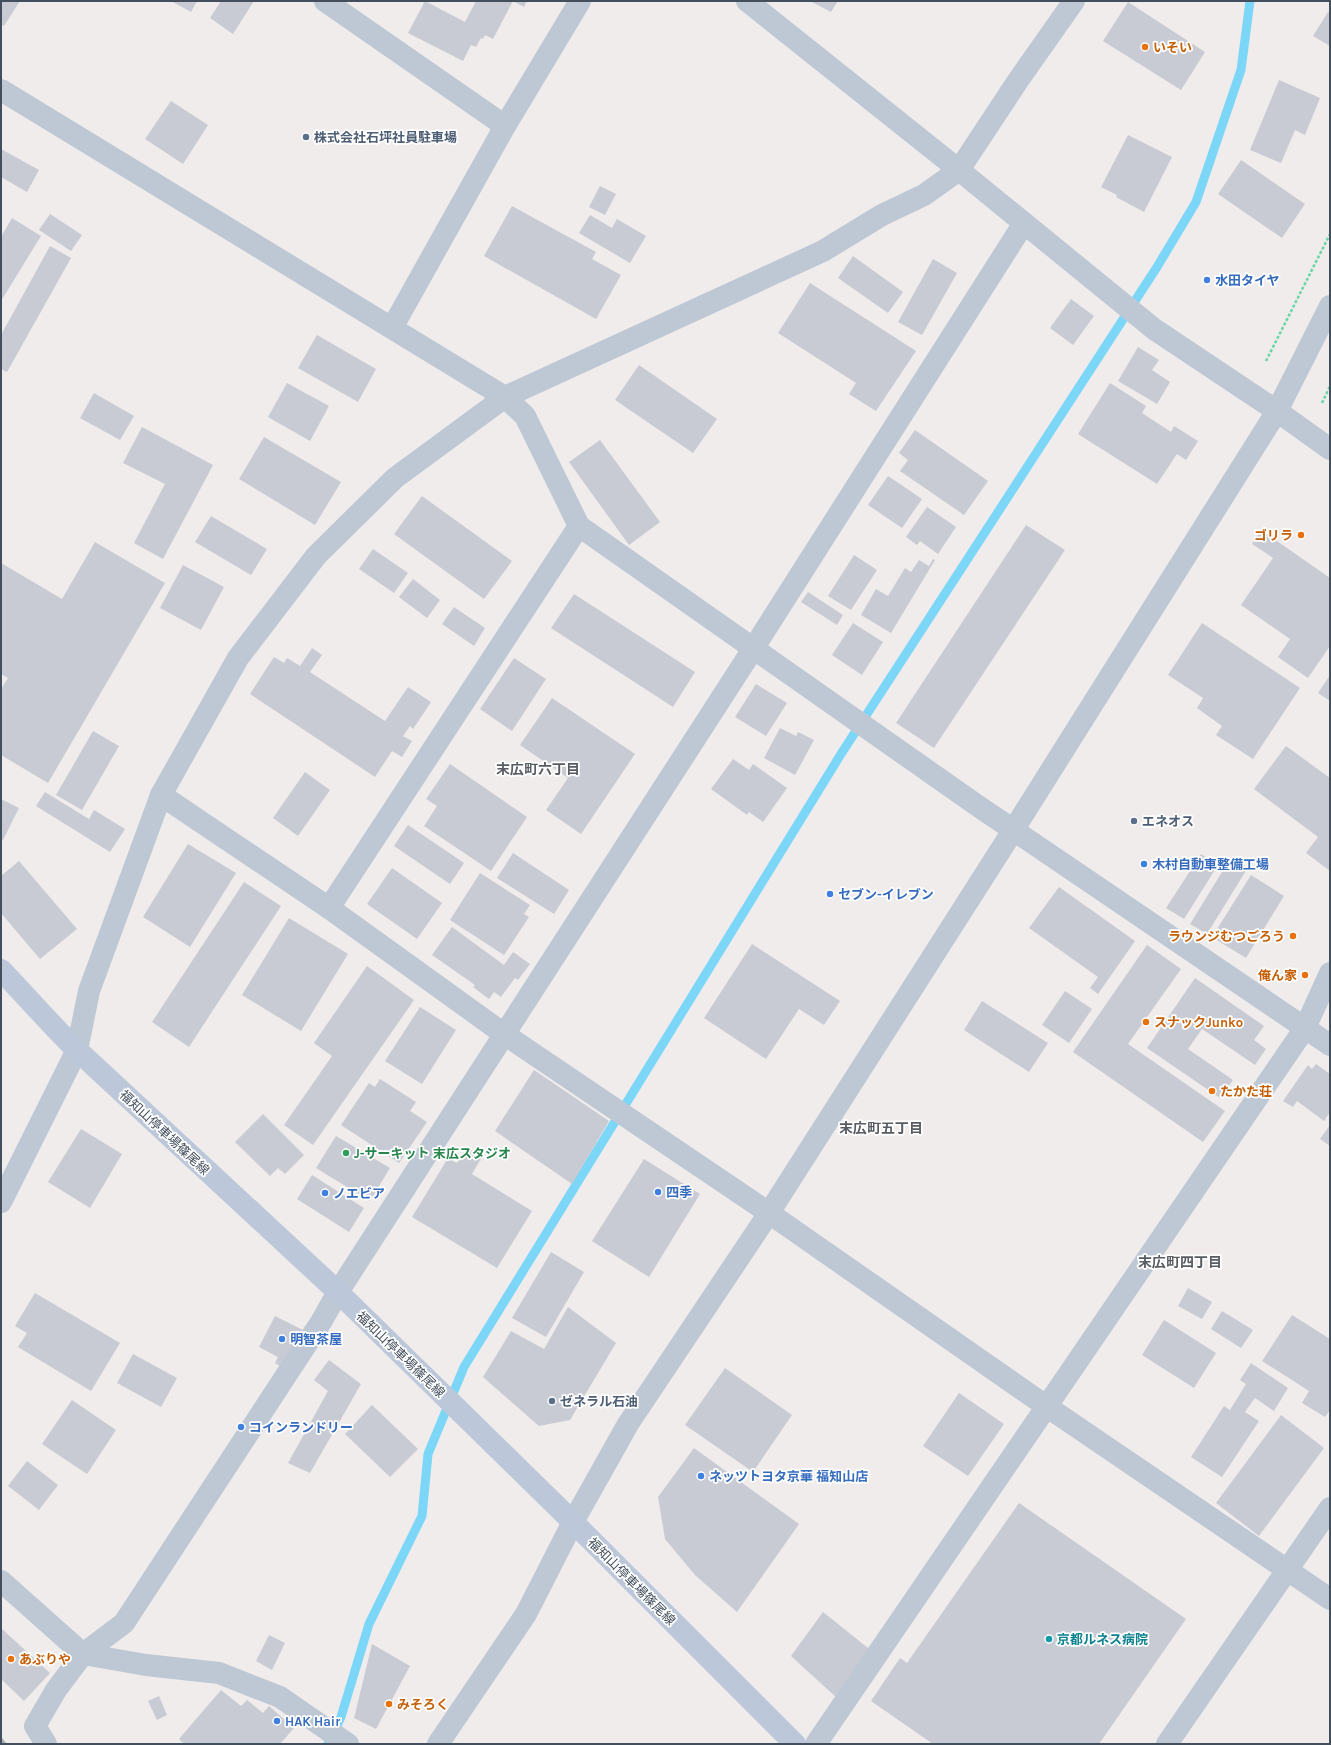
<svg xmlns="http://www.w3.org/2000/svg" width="1331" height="1745" font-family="Karla,'Noto Sans JP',sans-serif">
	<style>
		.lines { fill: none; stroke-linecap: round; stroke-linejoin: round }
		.stream { stroke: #7bd6f7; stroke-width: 9 }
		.building { fill: #c8cbd3 }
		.path { stroke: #68d6a6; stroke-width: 2.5; stroke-dasharray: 3 2; stroke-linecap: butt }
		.minor { stroke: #bec8d4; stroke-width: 22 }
		.tertiary { stroke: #bec8d4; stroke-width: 22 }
		.secondary { stroke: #bcc8d9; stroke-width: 22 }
		.rail { stroke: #aeb1b8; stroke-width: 3 }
		.food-dot { fill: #e8710a; stroke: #fff; stroke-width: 1.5 }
		.service-dot { fill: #5c6f8a; stroke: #fff; stroke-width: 1.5 }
		.shop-dot { fill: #3f7fe0; stroke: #fff; stroke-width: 1.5 }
		.leisure-dot { fill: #2e9e5b; stroke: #fff; stroke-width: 1.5 }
		.culture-dot { fill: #0f9aa8; stroke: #fff; stroke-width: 1.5 }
		.labels { text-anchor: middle; stroke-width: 3.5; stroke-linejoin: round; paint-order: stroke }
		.food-label { font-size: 13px; font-weight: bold; fill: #c56008; stroke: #fff; text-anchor: start }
		.service-label { font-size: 13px; font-weight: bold; fill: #4e5e75; stroke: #fff; text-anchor: start }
		.shop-label { font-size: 13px; font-weight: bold; fill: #366cbe; stroke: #fff; text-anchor: start }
		.street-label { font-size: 13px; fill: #434f5c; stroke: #fff }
		.leisure-label { font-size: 13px; font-weight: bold; fill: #27864d; stroke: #fff; text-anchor: start }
		.culture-label { font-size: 13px; font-weight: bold; fill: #0d838f; stroke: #fff; text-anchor: start }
		.neighbourhood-label { font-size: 14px; font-weight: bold; fill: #585c63; stroke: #fff }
	</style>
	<rect width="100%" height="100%" fill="#f0ecec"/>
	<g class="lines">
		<path class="stream" d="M 328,1744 L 341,1717 L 369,1624 L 422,1516 L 428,1454 L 464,1367 L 841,754 L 1157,267 L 1196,202 L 1241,70 L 1250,1"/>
	</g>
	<g class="building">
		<path d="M 1,1 L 20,1 L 4,26 L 1,24 Z"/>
		<path d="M 171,1 L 197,1 L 191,12 Z"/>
		<path d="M 221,1 L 254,1 L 233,34 L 210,18 Z"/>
		<path d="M 425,1 L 465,22 L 476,1 L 513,1 L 493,39 L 485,35 L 483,39 L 481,38 L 476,47 L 471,45 L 463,61 L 408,33 Z"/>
		<path d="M 513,1 L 527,1 L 524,7 Z"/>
		<path d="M 810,1 L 838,1 L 831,12 Z"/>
		<path d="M 1128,2 L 1205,52 L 1181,90 L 1103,41 Z"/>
		<path d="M 1328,12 L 1330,14 L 1330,46 L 1313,36 Z"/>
		<path d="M 1279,80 L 1320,98 L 1305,135 L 1295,130 L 1281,163 L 1250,150 Z"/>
		<path d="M 171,101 L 208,125 L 183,164 L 145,139 Z"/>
		<path d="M 1128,135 L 1172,157 L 1144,212 L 1116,197 L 1117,195 L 1101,187 Z"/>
		<path d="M 1,149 L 39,170 L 27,192 L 1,177 Z"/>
		<path d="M 1241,160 L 1305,204 L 1282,238 L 1218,194 Z"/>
		<path d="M 600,186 L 616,194 L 605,215 L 589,207 Z"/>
		<path d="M 512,206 L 596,252 L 592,259 L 621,275 L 596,319 L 484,256 Z"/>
		<path d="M 50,214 L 82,235 L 71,251 L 39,230 Z"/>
		<path d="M 590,215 L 612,228 L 617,219 L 646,236 L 630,263 L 579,233 Z"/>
		<path d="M 12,218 L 41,236 L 1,301 L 1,237 Z"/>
		<path d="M 50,246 L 71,258 L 7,372 L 1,369 L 1,335 Z"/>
		<path d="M 853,256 L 903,292 L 888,313 L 838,278 Z"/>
		<path d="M 933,259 L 957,273 L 922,335 L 898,322 Z"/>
		<path d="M 810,283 L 916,351 L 876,411 L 849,394 L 856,383 L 778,333 Z"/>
		<path d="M 1071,299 L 1094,316 L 1073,345 L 1050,328 Z"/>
		<path d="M 317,335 L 376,369 L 358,402 L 298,368 Z"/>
		<path d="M 1138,347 L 1159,360 L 1152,370 L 1170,382 L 1157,404 L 1118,381 Z"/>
		<path d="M 639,365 L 717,419 L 693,453 L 615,400 Z"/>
		<path d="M 287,383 L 329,406 L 310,441 L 268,417 Z"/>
		<path d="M 1110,383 L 1146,406 L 1142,413 L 1171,432 L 1174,426 L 1198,441 L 1186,460 L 1177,454 L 1157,484 L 1078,434 Z"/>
		<path d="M 94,393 L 134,416 L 120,440 L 80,418 Z"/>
		<path d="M 142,427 L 213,465 L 163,559 L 134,543 L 165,484 L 123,463 Z"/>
		<path d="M 915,430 L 988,481 L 964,515 L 900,471 L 908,460 L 899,453 Z"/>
		<path d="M 264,437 L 341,482 L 315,525 L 239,479 Z"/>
		<path d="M 600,440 L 660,522 L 629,545 L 569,462 Z"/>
		<path d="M 888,476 L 922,499 L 902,528 L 868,505 Z"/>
		<path d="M 422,496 L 512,561 L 484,599 L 394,534 Z"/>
		<path d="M 927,507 L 956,527 L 938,554 L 920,541 L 917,545 L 906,537 Z"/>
		<path d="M 211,516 L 267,549 L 251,575 L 195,542 Z"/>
		<path d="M 1026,525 L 1065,550 L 934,748 L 896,723 Z"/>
		<path d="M 1261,530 L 1330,578 L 1330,646 L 1308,678 L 1278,657 L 1290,639 L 1241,605 L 1273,558 L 1252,544 Z"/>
		<path d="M 95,542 L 165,583 L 48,783 L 1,755 L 1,689 L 8,678 L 1,674 L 1,563 L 62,599 Z"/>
		<path d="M 373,549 L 408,573 L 394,593 L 359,569 Z"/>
		<path d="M 854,555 L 877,570 L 851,610 L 828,596 Z"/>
		<path d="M 933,559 L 935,560 L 891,633 L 861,615 L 876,589 L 888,596 L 905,568 L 911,572 L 919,560 L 929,566 Z"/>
		<path d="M 183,565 L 224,587 L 201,630 L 160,608 Z"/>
		<path d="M 413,579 L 440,600 L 427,618 L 399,597 Z"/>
		<path d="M 808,592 L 843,615 L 837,625 L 801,602 Z"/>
		<path d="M 574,594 L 695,672 L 673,707 L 551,628 Z"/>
		<path d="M 454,607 L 485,628 L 474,646 L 442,624 Z"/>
		<path d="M 853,623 L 883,642 L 862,675 L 832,655 Z"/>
		<path d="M 1202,623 L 1300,688 L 1253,759 L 1216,735 L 1222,726 L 1197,708 L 1203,698 L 1168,675 Z"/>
		<path d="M 312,648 L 322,655 L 310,672 L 385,721 L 408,687 L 431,702 L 413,729 L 410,726 L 403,736 L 412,741 L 402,757 L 392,751 L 375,777 L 250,694 L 274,657 L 284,663 L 287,658 L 300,666 Z"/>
		<path d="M 514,658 L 546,679 L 512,731 L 480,709 Z"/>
		<path d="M 1330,675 L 1330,701 L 1318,693 Z"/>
		<path d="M 756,684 L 787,703 L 766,736 L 735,717 Z"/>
		<path d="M 552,698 L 635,754 L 581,834 L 546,810 L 568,778 L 520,745 Z"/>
		<path d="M 780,728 L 796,736 L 798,732 L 814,740 L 795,775 L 764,758 Z"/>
		<path d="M 93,731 L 119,746 L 82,810 L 56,795 Z"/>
		<path d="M 1286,746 L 1330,778 L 1330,871 L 1306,853 L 1318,837 L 1254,789 Z"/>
		<path d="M 733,759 L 749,770 L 753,764 L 787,788 L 763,822 L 749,812 L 747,815 L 711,789 Z"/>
		<path d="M 450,764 L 527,817 L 491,871 L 424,826 L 437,806 L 426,799 Z"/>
		<path d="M 305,772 L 330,790 L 298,836 L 273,818 Z"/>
		<path d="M 45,792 L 89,819 L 94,810 L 125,829 L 110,852 L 36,806 Z"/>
		<path d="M 1,799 L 19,808 L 3,840 L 1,839 Z"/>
		<path d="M 408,825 L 464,863 L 450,884 L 394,846 Z"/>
		<path d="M 188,844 L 236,873 L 190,947 L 143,917 Z"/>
		<path d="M 513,853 L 569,890 L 554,914 L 497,878 Z"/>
		<path d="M 1201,854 L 1218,865 L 1184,919 L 1166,908 Z"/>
		<path d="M 1230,859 L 1247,869 L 1207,934 L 1190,924 Z"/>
		<path d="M 19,861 L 77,929 L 40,959 L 1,913 L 1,876 Z"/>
		<path d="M 392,868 L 442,903 L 417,939 L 367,904 Z"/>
		<path d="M 480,873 L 530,905 L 524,914 L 529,917 L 504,955 L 450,920 Z"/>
		<path d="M 1251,875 L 1284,896 L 1246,958 L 1212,937 Z"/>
		<path d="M 244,882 L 281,906 L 189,1047 L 152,1022 Z"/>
		<path d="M 1059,887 L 1135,941 L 1098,994 L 1090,988 L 1098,977 L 1029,928 Z"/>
		<path d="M 289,918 L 348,954 L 301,1031 L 242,995 Z"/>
		<path d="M 452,927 L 504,965 L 513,952 L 530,964 L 518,980 L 515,978 L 501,997 L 494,992 L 489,999 L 473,987 L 475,985 L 432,955 Z"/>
		<path d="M 752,944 L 840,1001 L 824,1025 L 799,1009 L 766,1059 L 704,1018 Z"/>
		<path d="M 1147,945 L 1181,969 L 1128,1044 L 1225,1111 L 1203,1142 L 1073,1052 Z"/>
		<path d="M 367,966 L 414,1000 L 313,1145 L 284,1125 L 332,1056 L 314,1043 Z"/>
		<path d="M 1195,978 L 1264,1026 L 1254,1040 L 1266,1049 L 1255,1065 L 1202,1029 L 1188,1049 L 1233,1080 L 1220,1098 L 1147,1048 Z"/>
		<path d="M 1065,991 L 1092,1009 L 1069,1043 L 1042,1025 Z"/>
		<path d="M 982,1001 L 1048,1043 L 1029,1072 L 964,1030 Z"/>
		<path d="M 420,1007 L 456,1030 L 422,1084 L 385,1061 Z"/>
		<path d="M 1316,1064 L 1330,1074 L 1330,1112 L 1324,1121 L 1297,1101 L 1293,1107 L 1283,1101 L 1308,1065 L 1312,1069 Z"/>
		<path d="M 534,1070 L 609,1121 L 572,1184 L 495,1131 Z"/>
		<path d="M 380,1079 L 416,1102 L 410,1111 L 427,1122 L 399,1163 L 341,1125 L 369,1083 L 375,1087 Z"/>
		<path d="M 263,1114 L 304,1155 L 285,1174 L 278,1168 L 270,1176 L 235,1142 Z"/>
		<path d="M 1330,1125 L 1330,1146 L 1320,1139 Z"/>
		<path d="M 81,1129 L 122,1154 L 90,1208 L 48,1182 Z"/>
		<path d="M 336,1136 L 390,1168 L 370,1201 L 316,1168 Z"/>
		<path d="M 466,1147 L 482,1157 L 472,1174 L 532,1211 L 497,1268 L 412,1217 L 448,1158 L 457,1163 Z"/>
		<path d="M 644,1159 L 700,1194 L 649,1277 L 592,1241 Z"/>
		<path d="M 312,1175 L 364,1208 L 349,1232 L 297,1199 Z"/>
		<path d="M 551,1252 L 584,1272 L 546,1337 L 512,1318 Z"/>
		<path d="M 1188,1288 L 1212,1302 L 1202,1319 L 1178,1306 Z"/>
		<path d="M 35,1293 L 120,1343 L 91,1391 L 18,1347 L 27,1333 L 15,1326 Z"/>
		<path d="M 568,1307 L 616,1343 L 570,1420 L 539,1426 L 483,1377 L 511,1331 L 544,1349 Z"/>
		<path d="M 1222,1311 L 1253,1330 L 1241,1348 L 1211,1329 Z"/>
		<path d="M 1292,1315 L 1330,1339 L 1330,1410 L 1325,1417 L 1302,1403 L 1309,1391 L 1262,1361 Z"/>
		<path d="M 275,1316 L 305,1331 L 285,1369 L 275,1363 L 278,1357 L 259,1347 Z"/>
		<path d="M 1164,1320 L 1216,1353 L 1194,1388 L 1142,1355 Z"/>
		<path d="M 133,1354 L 177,1378 L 161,1407 L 117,1383 Z"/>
		<path d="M 329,1360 L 361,1384 L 310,1473 L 288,1463 L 328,1391 L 314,1380 Z"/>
		<path d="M 1251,1363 L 1288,1388 L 1274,1411 L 1255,1398 L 1245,1412 L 1259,1421 L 1222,1477 L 1191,1457 L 1224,1406 L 1230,1410 L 1246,1384 L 1240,1380 Z"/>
		<path d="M 725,1368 L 792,1415 L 753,1472 L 685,1425 Z"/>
		<path d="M 959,1393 L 1004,1424 L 968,1476 L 923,1446 Z"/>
		<path d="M 72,1400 L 116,1430 L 87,1474 L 42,1444 Z"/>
		<path d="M 372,1405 L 418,1449 L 390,1477 L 345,1434 Z"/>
		<path d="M 1281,1415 L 1324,1448 L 1259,1536 L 1216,1503 Z"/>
		<path d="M 694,1448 L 799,1524 L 737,1612 L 695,1575 L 665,1539 L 658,1497 Z"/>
		<path d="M 27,1461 L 58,1485 L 39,1510 L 8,1486 Z"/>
		<path d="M 1019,1503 L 1186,1619 L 1099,1744 L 933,1744 L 871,1701 L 900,1658 L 907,1663 Z"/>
		<path d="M 823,1612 L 873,1652 L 838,1699 L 791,1656 Z"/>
		<path d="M 1,1628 L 50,1673 L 24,1701 L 1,1679 Z"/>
		<path d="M 269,1635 L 285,1643 L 272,1670 L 256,1661 Z"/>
		<path d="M 372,1644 L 410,1666 L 376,1729 L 354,1718 Z"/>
		<path d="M 221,1690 L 241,1706 L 247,1700 L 263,1713 L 269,1706 L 294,1728 L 280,1744 L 184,1744 L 179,1739 Z"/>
		<path d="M 159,1696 L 167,1715 L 157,1720 L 148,1701 Z"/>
	</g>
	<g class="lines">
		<g class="path">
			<path d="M 1266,361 L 1330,234"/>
			<path d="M 1322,403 L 1330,386"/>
		</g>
		<g class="minor">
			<path d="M 325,1 L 505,126"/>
			<path d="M 747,1 L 959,170 L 1154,329 L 1277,411 L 1330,449"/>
			<path d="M 1,90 L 505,397 L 525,416 L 579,526 L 978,806 L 1330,1045"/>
			<path d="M 392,328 L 505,126 L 580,1"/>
			<path d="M 161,795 L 329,908 L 504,1034 L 769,1213 L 1046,1406 L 1330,1599"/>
			<path d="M 329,908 L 579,526"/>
			<path d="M 77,1050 L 89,991 L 161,795 L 238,658 L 316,556 L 395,478 L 505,397 L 823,251 L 882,215 L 924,195 L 959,170 L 1017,82 L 1074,1"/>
			<path d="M 1,1581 L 83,1654 L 146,1665 L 219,1673 L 280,1697 L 348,1744"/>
			<path d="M 46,1744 L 35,1726 L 56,1690 L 83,1654 L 124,1623 L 321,1322 L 338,1292 L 753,649 L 1024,223"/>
			<path d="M 816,1744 L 1305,1028 L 1330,973"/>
			<path d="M 1167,1744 L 1330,1508"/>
		</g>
		<g class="tertiary">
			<path d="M 1,1202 L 77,1050"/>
			<path d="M 438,1744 L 526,1614 L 573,1522 L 628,1424 L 769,1213 L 1014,829 L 1277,411 L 1330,306"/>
		</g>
		<path class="secondary" d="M 1,970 C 27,997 51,1025 77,1050 L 338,1292 L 573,1522 L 795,1744"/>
		<path class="rail" d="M 1,1739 L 5,1744"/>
	</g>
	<g class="food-dot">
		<circle cx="1145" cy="47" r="4"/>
		<circle cx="1301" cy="535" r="4"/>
		<circle cx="1293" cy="936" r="4"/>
		<circle cx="1305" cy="975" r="4"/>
		<circle cx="1146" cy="1022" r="4"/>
		<circle cx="1212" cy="1091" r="4"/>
		<circle cx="11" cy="1659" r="4"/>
		<circle cx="389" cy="1704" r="4"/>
	</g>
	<g class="service-dot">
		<circle cx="306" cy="137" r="4"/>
		<circle cx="1134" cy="821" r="4"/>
		<circle cx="552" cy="1401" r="4"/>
	</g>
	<g class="shop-dot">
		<circle cx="1207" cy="280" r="4"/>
		<circle cx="1144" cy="864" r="4"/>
		<circle cx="830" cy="894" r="4"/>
		<circle cx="658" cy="1192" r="4"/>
		<circle cx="325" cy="1193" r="4"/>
		<circle cx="282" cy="1339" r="4"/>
		<circle cx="241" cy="1427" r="4"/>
		<circle cx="701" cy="1476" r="4"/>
		<circle cx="277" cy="1721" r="4"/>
	</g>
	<circle class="leisure-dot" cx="346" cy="1153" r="4"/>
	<circle class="culture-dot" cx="1049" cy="1639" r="4"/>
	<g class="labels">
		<g class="food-label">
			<text x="1153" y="52">いそい</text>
			<text x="1293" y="540" text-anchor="end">ゴリラ</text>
			<text x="1285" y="941" text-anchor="end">ラウンジむつごろう</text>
			<text x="1297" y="980" text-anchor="end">俺ん家</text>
			<text x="1154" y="1027">スナックJunko</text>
			<text x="1220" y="1096">たかた荘</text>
			<text x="19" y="1664">あぶりや</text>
			<text x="397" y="1709">みそろく</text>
		</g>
		<g class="service-label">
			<text x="314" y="142">株式会社石坪社員駐車場</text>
			<text x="1142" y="826">エネオス</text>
			<text x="560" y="1406">ゼネラル石油</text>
		</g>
		<g class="shop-label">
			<text x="1215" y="285">水田タイヤ</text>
			<text x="1152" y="869">木村自動車整備工場</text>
			<text x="838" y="899">セブン-イレブン</text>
			<text x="666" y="1197">四季</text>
			<text x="333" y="1198">ノエビア</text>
			<text x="290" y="1344">明智茶屋</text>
			<text x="249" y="1432">コインランドリー</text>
			<text x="709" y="1481">ネッツトヨタ京華 福知山店</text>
			<text x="285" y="1726">HAK Hair</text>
		</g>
		<g class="street-label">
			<text transform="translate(165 1132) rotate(43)" y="5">福知山停車場篠尾線</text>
			<text transform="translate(401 1354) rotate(44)" y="5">福知山停車場篠尾線</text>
			<text transform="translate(632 1581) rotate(45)" y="5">福知山停車場篠尾線</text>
		</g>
		<g class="leisure-label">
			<text x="354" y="1158">J-サーキット 末広スタジオ</text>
		</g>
		<g class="culture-label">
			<text x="1057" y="1644">京都ルネス病院</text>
		</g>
		<g class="neighbourhood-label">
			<text x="538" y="774">末広町六丁目</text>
			<text x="881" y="1133">末広町五丁目</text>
			<text x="1180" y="1267">末広町四丁目</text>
		</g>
	</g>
	<rect width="1331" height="1745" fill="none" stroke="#434f5c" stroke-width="4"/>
</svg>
